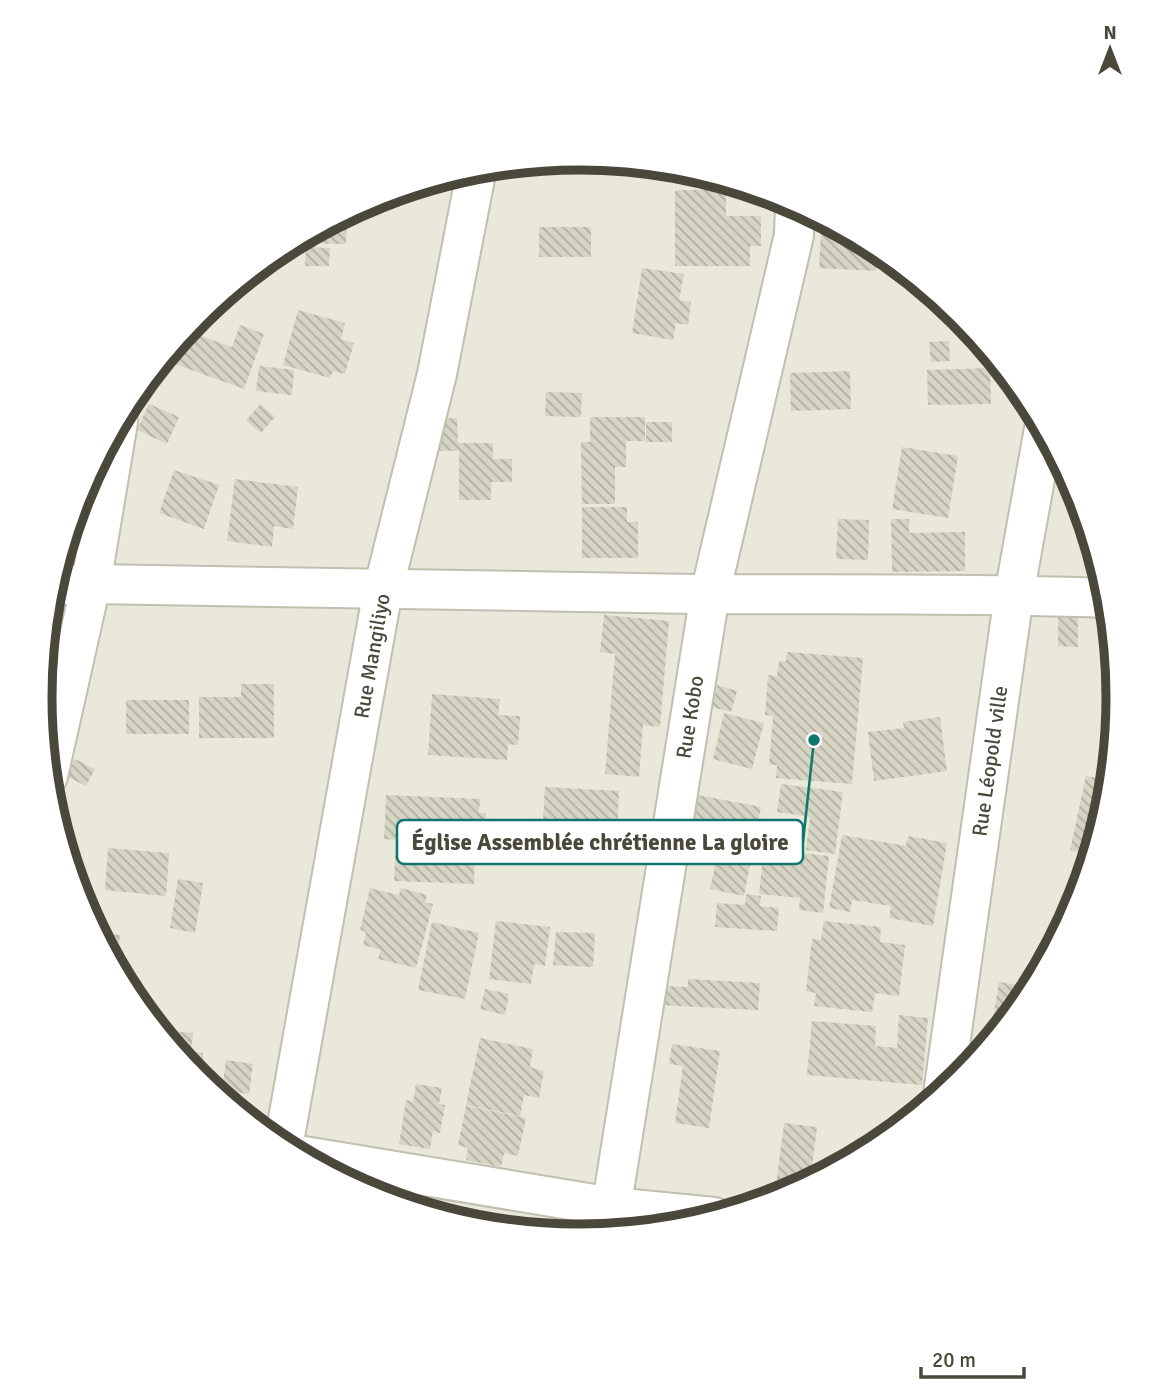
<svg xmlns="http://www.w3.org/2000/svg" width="1159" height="1395" font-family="Signika,sans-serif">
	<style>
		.residential { fill: #e9e8db }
		.building { fill: url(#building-back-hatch) }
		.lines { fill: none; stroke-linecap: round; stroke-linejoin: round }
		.minor-casing { stroke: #c0c0b0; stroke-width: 42 }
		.minor { stroke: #fff; stroke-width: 38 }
		.labels { text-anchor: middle; stroke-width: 6; stroke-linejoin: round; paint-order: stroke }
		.street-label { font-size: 21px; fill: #49483b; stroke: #fff }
		.rim { fill: none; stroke: #49483b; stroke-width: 9 }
		.leader { fill: none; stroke: #0f766e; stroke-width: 2.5 }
		.callout-dot { fill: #0f766e; stroke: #fff; stroke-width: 2.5 }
		.callout { fill: #fff; stroke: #0f766e; stroke-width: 2.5 }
		.callout-label { font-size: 23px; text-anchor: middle; font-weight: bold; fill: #49483b }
	</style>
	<defs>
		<pattern id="building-back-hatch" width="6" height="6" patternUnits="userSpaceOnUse" patternTransform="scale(1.75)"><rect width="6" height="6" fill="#d6d4c3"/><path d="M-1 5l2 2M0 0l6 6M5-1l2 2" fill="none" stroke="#b0aea0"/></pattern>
	</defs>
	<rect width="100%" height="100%" fill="#f5f5ed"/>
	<circle class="residential" cx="579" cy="698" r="538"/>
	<g class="building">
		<path d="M 675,190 L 726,190 L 726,216 L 761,216 L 761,246 L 750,246 L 750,266 L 675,266 Z"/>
		<path d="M 347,213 L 346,244 L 305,243 L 305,236 Z"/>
		<rect x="539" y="227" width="52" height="30"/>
		<path d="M 821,234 L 854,236 L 877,248 L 876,271 L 819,268 Z"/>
		<path d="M 306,247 L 330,248 L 329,266 L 305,266 Z"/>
		<path d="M 642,268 L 684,274 L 679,300 L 691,302 L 688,325 L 676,323 L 673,340 L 632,333 Z"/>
		<path d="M 298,310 L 345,323 L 341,339 L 354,343 L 345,374 L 333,371 L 330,378 L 283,365 Z"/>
		<path d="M 240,325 L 264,334 L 244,389 L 169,362 L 175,344 L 186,331 L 232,347 Z"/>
		<path d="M 949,341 L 950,361 L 931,362 L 929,342 Z"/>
		<path d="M 259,366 L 294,370 L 292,395 L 256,391 Z"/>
		<path d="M 990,368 L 991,404 L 928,405 L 927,370 Z"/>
		<path d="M 850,371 L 851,409 L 791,411 L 790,373 Z"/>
		<path d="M 546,392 L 582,393 L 581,417 L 545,416 Z"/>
		<path d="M 149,404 L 179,417 L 167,444 L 137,430 Z"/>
		<path d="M 260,404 L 275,417 L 261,433 L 246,421 Z"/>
		<path d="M 590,417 L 645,417 L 645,441 L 626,441 L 626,467 L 615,467 L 615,504 L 582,504 L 581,442 L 590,442 Z"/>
		<path d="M 457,418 L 458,443 L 493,443 L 493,459 L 512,459 L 512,482 L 491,482 L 491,500 L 459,500 L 459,451 L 419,451 L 418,420 Z"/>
		<rect x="646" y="422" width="26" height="20"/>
		<path d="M 902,447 L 958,456 L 948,518 L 892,509 Z"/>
		<path d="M 174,470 L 219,485 L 204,529 L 159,513 Z"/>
		<path d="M 235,479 L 298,487 L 293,529 L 274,526 L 272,547 L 227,541 Z"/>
		<path d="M 582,507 L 627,507 L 627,522 L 638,522 L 638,558 L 582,558 Z"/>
		<path d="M 838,519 L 869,520 L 868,560 L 836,559 Z"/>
		<path d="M 891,519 L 909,519 L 909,533 L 965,532 L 965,571 L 892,572 Z"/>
		<path d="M 1058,612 L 1078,612 L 1078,647 L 1058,646 Z"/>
		<path d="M 604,615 L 669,621 L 660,727 L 643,725 L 639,777 L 605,774 L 615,654 L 600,652 Z"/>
		<path d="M 46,639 L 54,641 L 47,688 L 41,687 Z"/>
		<path d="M 787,652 L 863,658 L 852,784 L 776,778 L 777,765 L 769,765 L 773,716 L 765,715 L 768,675 L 777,676 L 779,661 L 786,661 Z"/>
		<path d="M 241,684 L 274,684 L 274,738 L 199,738 L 199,697 L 241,697 Z"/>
		<path d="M 717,685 L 737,691 L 731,712 L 712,707 Z"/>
		<path d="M 432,694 L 500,699 L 498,715 L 520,716 L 518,745 L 508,744 L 507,760 L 428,755 Z"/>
		<rect x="126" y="700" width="63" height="34"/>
		<path d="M 724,713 L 764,723 L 752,769 L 713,759 Z"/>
		<path d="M 940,717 L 947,771 L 874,781 L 868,732 L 904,728 L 903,722 Z"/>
		<path d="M 75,759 L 95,769 L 86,786 L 66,776 Z"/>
		<path d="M 1086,776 L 1111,781 L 1108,803 L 1093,855 L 1070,850 Z"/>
		<path d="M 781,784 L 843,792 L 835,854 L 806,850 L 810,817 L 777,812 Z"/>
		<path d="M 545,787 L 619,791 L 616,864 L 569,862 L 571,837 L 542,836 Z"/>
		<path d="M 687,793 L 761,807 L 744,896 L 710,889 L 716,861 L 676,853 Z"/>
		<path d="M 386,795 L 480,799 L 479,813 L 486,813 L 484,851 L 475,851 L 474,884 L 394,881 L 396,840 L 384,839 Z"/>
		<path d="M 842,835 L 906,846 L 908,836 L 947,843 L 933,926 L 889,918 L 891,906 L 852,900 L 850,912 L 829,908 Z"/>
		<path d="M 108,848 L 169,853 L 166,896 L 105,890 Z"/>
		<path d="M 764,849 L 829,856 L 823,913 L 799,910 L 800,898 L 759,894 Z"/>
		<path d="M 178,879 L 203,883 L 195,933 L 170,928 Z"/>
		<path d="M 370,888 L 399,895 L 401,888 L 427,895 L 425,902 L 433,904 L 416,968 L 378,959 L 381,950 L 363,945 L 366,932 L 360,930 Z"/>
		<path d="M 746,894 L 761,896 L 760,906 L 779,908 L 777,931 L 715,927 L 717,903 L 745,905 Z"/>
		<path d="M 496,921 L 550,927 L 545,966 L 534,964 L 531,984 L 489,979 Z"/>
		<path d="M 824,921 L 881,927 L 880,942 L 905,945 L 899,996 L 875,993 L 872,1012 L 814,1006 L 816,993 L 806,991 L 812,939 L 821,940 Z"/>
		<path d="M 432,922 L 479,933 L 465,999 L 418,990 Z"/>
		<path d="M 556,932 L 595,933 L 593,967 L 553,965 Z"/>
		<path d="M 97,933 L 120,935 L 116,969 L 99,937 Z"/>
		<path d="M 688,979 L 760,983 L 758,1010 L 659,1005 L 660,986 L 688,987 Z"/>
		<path d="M 999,982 L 1025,986 L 1023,1004 L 989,1044 Z"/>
		<path d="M 485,989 L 509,994 L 505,1015 L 480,1009 Z"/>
		<path d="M 899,1015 L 928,1018 L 922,1085 L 807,1075 L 812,1021 L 876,1026 L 875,1046 L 897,1048 Z"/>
		<path d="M 159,1030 L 193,1033 L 191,1052 L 203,1053 L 202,1082 Z"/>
		<path d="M 480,1038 L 533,1049 L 530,1067 L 544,1071 L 539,1098 L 524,1095 L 520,1116 L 466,1105 Z"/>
		<path d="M 672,1044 L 720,1051 L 709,1128 L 675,1123 L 683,1066 L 669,1064 Z"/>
		<path d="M 226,1060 L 253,1064 L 249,1094 L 222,1090 Z"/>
		<path d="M 416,1084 L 442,1088 L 439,1104 L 445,1105 L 440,1133 L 433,1131 L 430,1149 L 399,1144 L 406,1100 L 413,1102 Z"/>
		<path d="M 466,1106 L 526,1118 L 518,1156 L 504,1153 L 501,1167 L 466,1160 L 468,1148 L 458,1145 Z"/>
		<path d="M 784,1123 L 817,1127 L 810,1183 L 787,1195 L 775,1193 Z"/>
	</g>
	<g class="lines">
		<g class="minor-casing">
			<g id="minor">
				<path d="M 53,585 L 91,584 C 296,588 502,592 708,594 C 842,595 975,593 1109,598"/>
				<path d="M 48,776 L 91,584 L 118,422"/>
				<path d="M 943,1094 L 1014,595 L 1044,429"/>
				<path d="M 283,1147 L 383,590 L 437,374 L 477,168"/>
				<path d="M 298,1155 L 612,1207 L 714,1217"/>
				<path d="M 607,1234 L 710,594 L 794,235 L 795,204"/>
			</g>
		</g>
		<use href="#minor" class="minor"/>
	</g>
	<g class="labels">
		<g class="street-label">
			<text transform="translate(372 656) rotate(-80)" y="7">Rue Mangiliyo</text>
			<text transform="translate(690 717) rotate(-81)" y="7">Rue Kobo</text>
			<text transform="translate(990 761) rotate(-82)" y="7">Rue Léopold ville</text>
		</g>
	</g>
	<path d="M0 0H1159V1395H0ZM52 697a527 527 0 1 1 1054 0a527 527 0 1 1-1054 0Z" fill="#fff" fill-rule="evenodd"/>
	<path class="rim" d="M52 697a527 527 0 1 1 1054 0a527 527 0 1 1-1054 0Z"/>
	<path class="leader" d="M814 740L803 842"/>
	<circle class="callout-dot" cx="814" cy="740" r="7"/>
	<rect class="callout" x="397" y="820" width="406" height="44" rx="7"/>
	<g class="callout-label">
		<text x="600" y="850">Église Assemblée chrétienne La gloire</text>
	</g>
	<g transform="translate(1110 49)" stroke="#ffffff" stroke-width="5" paint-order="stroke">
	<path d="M0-5L12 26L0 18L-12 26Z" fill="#49483b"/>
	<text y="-10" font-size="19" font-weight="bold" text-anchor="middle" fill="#49483b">N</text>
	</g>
	<path d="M921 1367v10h103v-10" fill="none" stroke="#49483b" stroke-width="3.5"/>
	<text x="932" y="1367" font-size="21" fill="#49483b" stroke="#ffffff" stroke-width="5" paint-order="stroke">20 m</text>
</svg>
